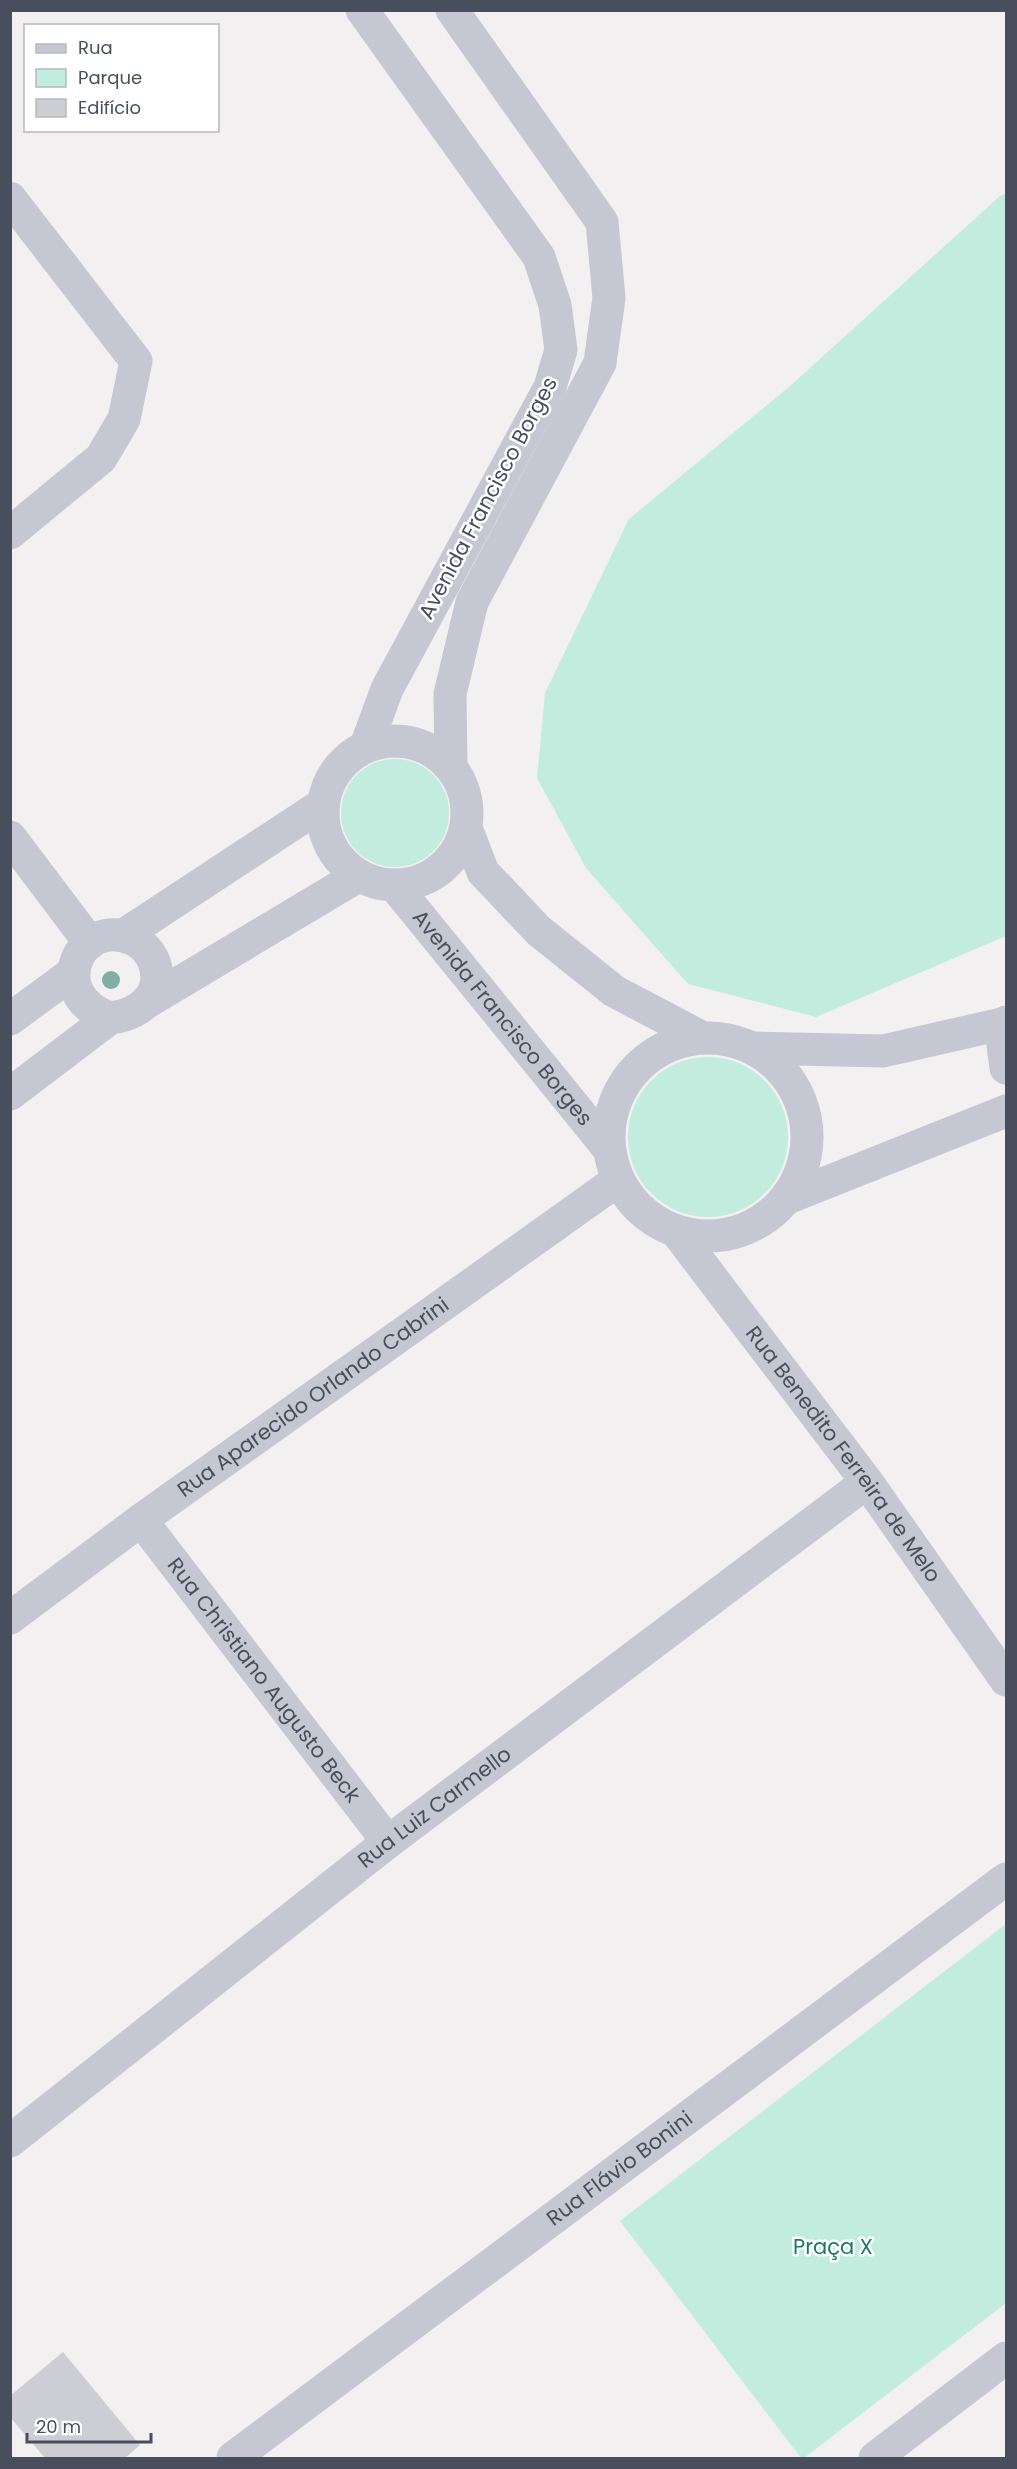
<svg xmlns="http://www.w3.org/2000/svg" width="1017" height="2469" font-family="Poppins,sans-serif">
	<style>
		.green { fill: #c2ecdd }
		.building { fill: #cdced4 }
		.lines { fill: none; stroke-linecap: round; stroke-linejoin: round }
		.street { stroke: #c5c8d3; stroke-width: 33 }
		.tree { fill: #7dafa2 }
		.labels { text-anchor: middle; stroke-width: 5; stroke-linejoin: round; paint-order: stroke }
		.street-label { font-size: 21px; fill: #494e5c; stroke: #fff }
		.park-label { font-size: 21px; fill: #1e7963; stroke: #fff }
	</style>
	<rect width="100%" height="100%" fill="#f2f0f0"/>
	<g class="green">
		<path d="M 1006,193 L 1006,936 L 816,1017 L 688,984 L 586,868 L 537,778 L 545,693 L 629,519 L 790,386 L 1000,196 Z"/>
		<circle cx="395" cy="813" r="54"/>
		<circle cx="708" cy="1137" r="80"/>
		<path d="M 1006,1924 L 1006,2303 L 804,2458 L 801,2458 L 620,2221 Z"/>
	</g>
	<path class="building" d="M 63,2352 L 140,2445 L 125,2458 L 45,2458 L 10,2417 L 10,2396 Z"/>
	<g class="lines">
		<g class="street">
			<path d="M 362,10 L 539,257 L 555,305 L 561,350 L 550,387 L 387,689 L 366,746"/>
			<path d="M 10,198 L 136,361 L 124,419 L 101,458 L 10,533"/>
			<circle cx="395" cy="813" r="72"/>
			<path d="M 451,766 L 450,694 L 472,602 L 600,363 L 609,298 L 602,222 L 452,10"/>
			<path d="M 466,828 L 483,872 L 539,931 L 614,991 L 701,1037"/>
			<path d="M 10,837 L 90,943"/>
			<path id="s1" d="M 395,886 L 609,1149"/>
			<path d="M 124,935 L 323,804"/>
			<path d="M 147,1002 L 358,876"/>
			<path d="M 10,1019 L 74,972"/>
			<path d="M 1006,1022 L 1003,1045 L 1006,1068"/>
			<circle cx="708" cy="1137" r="99"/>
			<path d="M 752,1048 L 883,1051 L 1006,1023"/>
			<path d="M 10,1094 L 110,1018 C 138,1015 166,995 154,962 C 150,952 142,943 132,939 C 80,916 43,994 110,1018"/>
			<path d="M 785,1199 L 1006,1111"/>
			<path id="s2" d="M 676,1231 L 867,1482 L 1006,1680"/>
			<path id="s3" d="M 141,1520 L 388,1842"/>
			<path id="s4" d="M 10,1618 L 141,1520 L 618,1180"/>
			<path id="s5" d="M 10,2141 L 388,1842 L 867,1482"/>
			<path id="s6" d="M 233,2458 L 1006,1879"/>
			<path d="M 875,2458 L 1006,2358"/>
		</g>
	</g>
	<circle class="tree" cx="111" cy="980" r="9"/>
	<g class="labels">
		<g class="street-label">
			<text transform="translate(488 498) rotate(-62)" y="7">Avenida Francisco Borges</text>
			<text dy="7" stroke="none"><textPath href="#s1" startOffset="170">Avenida Francisco Borges</textPath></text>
			<text dy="7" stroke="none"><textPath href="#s4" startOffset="375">Rua Aparecido Orlando Cabrini</textPath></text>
			<text dy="7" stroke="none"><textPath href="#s2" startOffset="279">Rua Benedito Ferreira de Melo</textPath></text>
			<text dy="7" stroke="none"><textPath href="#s3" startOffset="202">Rua Christiano Augusto Beck</textPath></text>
			<text dy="7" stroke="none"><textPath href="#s5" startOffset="540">Rua Luiz Carmello</textPath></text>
			<text dy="7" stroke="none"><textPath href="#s6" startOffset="483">Rua Flávio Bonini</textPath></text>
		</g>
		<g class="park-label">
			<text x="833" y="2254">Praça X</text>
		</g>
	</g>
	<rect width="1017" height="2469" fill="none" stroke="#494e5c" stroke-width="24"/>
	<rect x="24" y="24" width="195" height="108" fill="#ffffff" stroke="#b6b8be" stroke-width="1.5"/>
	<rect x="36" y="44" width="30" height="9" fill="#c5c8d3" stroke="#b6b8be" stroke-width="1.5"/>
	<text x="78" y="54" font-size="18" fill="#494e5c">Rua</text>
	<rect x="36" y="69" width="30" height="18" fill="#c2ecdd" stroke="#b6b8be" stroke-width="1.5"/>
	<text x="78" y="84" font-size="18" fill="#494e5c">Parque</text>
	<rect x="36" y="99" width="30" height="18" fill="#cdced4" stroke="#b6b8be" stroke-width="1.5"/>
	<text x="78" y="114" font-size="18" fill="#494e5c">Edifício</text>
	<path d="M27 2433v9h124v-9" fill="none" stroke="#494e5c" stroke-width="3"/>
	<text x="36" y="2433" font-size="18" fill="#494e5c" stroke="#ffffff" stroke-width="4.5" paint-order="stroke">20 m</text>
</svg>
